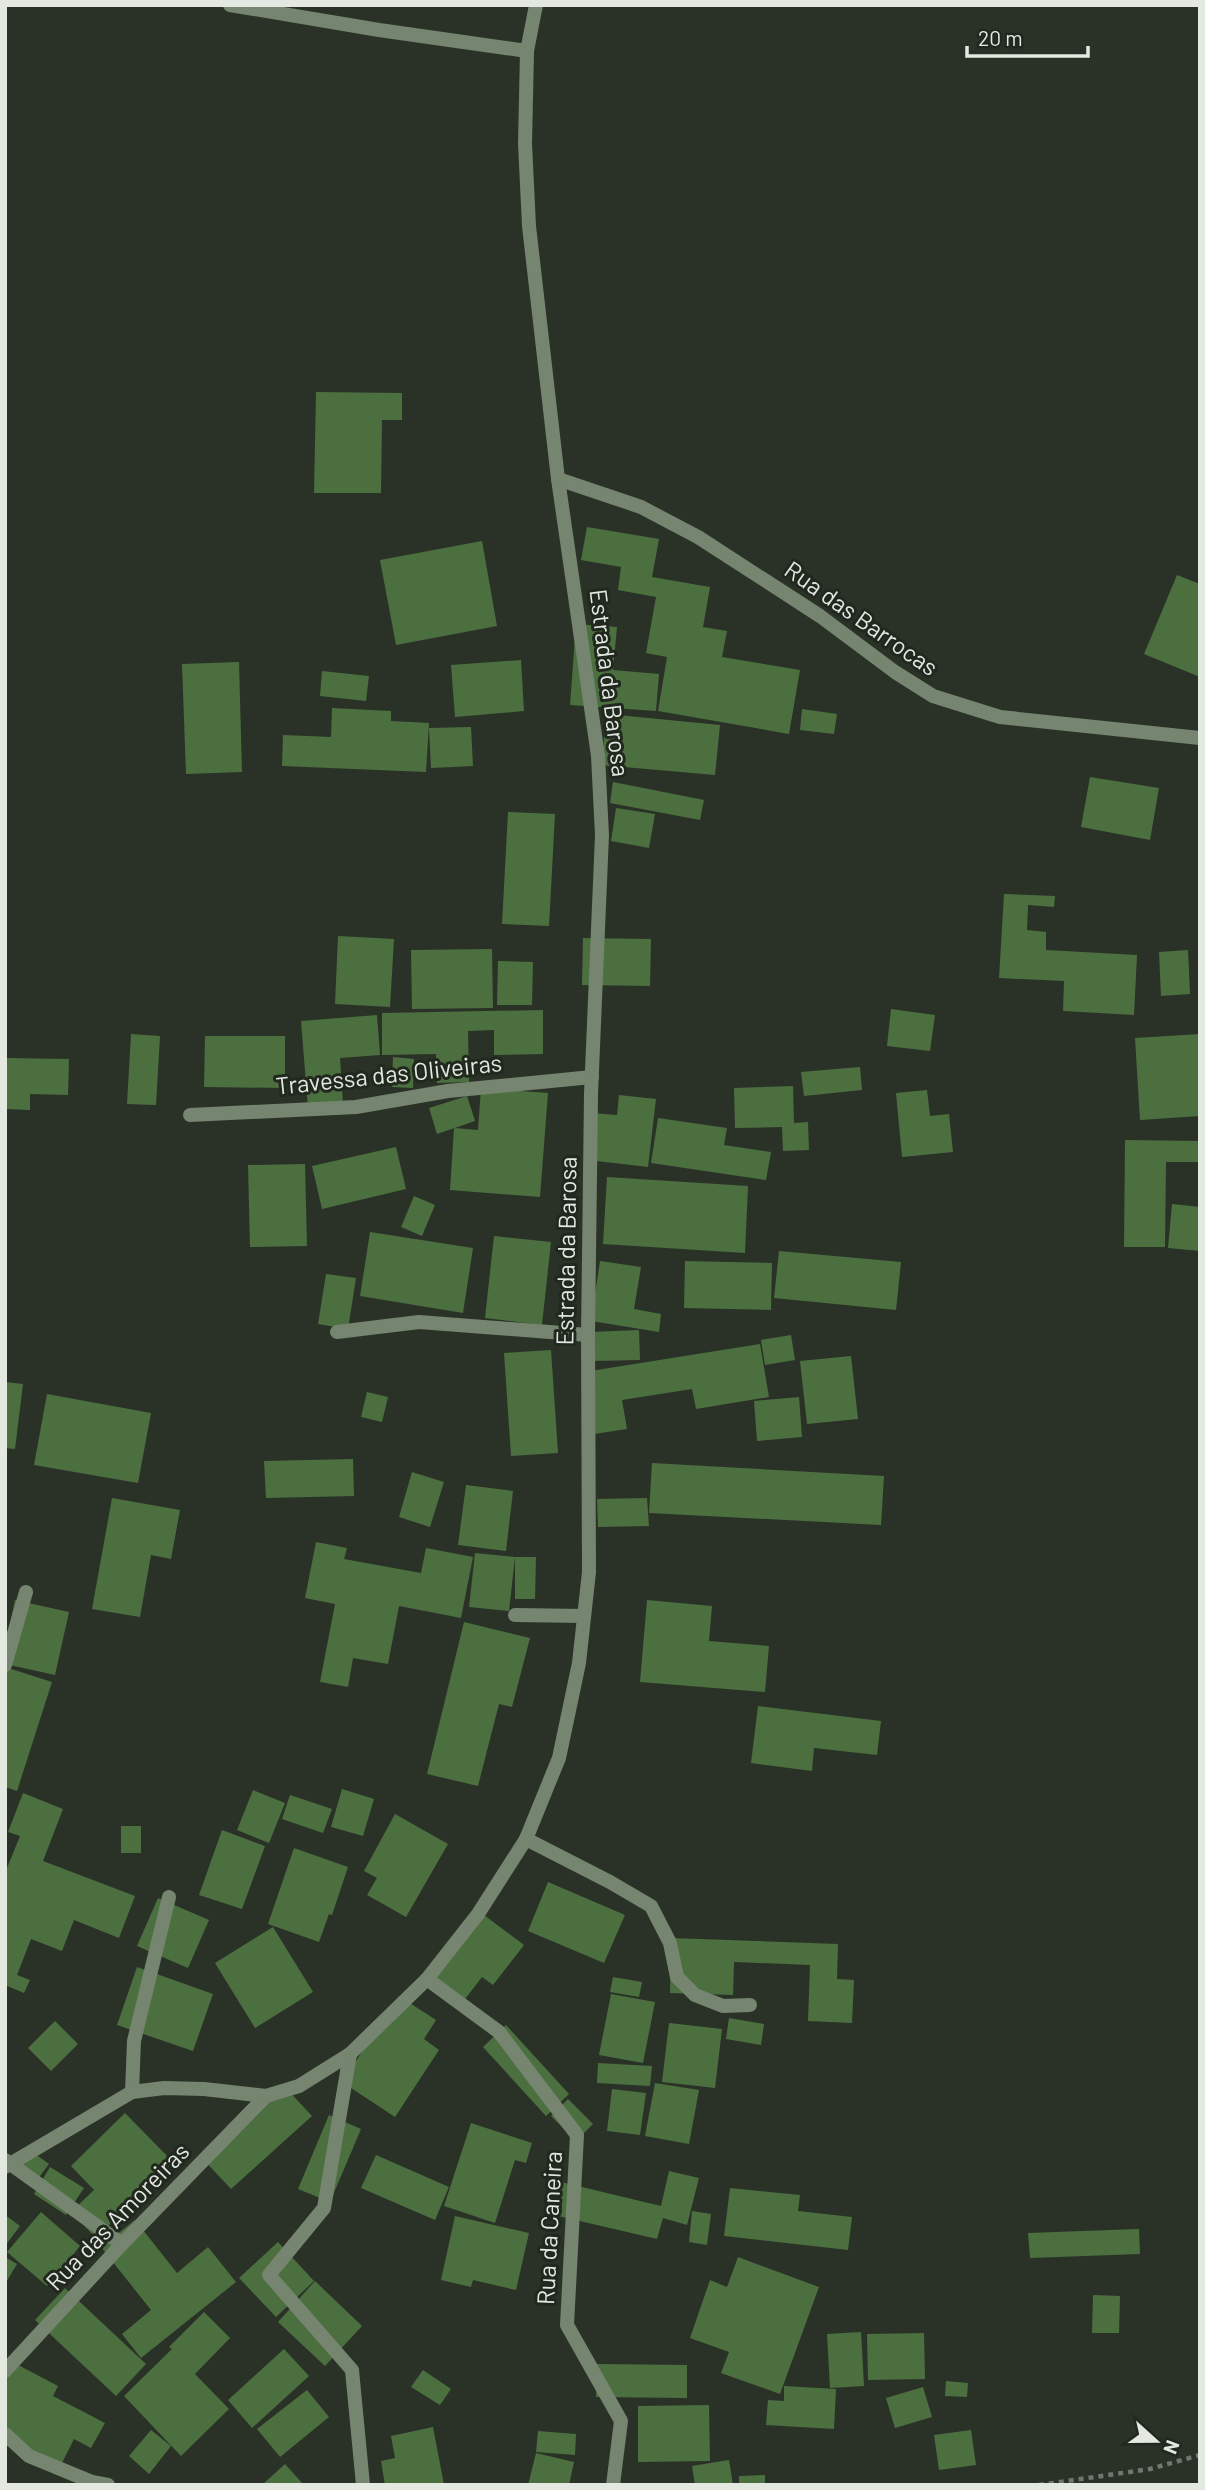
<svg xmlns="http://www.w3.org/2000/svg" width="1205" height="2490" font-family="Barlow,sans-serif">
	<style>
		.building { fill: #4c6f3f }
		.lines { fill: none; stroke-linecap: round; stroke-linejoin: round }
		.path { stroke: #70776e; stroke-width: 4.5; stroke-dasharray: 5 5; stroke-linecap: butt }
		.minor { stroke: #75856f; stroke-width: 14 }
		.tertiary { stroke: #75856f; stroke-width: 14 }
		.labels { text-anchor: middle; stroke-width: 6; stroke-linejoin: round; paint-order: stroke }
		.street-label { font-size: 24px; fill: #e3e8e1; stroke: #21281e }
	</style>
	<rect width="100%" height="100%" fill="#2a3228"/>
	<g class="building">
		<path d="M 316,392 L 402,393 L 402,420 L 382,420 L 381,493 L 314,493 Z"/>
		<path d="M 587,527 L 659,539 L 652,577 L 710,587 L 703,627 L 727,631 L 722,657 L 800,670 L 789,734 L 658,711 L 667,657 L 646,653 L 656,597 L 618,590 L 621,567 L 581,560 Z"/>
		<path d="M 482,541 L 497,626 L 396,645 L 380,560 Z"/>
		<path d="M 1177,575 L 1200,584 L 1200,677 L 1144,654 Z"/>
		<path d="M 576,624 L 617,627 L 613,670 L 659,674 L 656,711 L 570,705 Z"/>
		<path d="M 521,660 L 524,711 L 455,717 L 451,665 Z"/>
		<path d="M 239,662 L 242,772 L 186,774 L 182,664 Z"/>
		<path d="M 322,671 L 369,676 L 366,701 L 320,696 Z"/>
		<path d="M 332,708 L 391,711 L 391,721 L 429,723 L 426,772 L 282,766 L 283,735 L 331,737 Z"/>
		<path d="M 802,709 L 837,714 L 834,734 L 800,730 Z"/>
		<path d="M 607,714 L 720,725 L 715,775 L 601,765 Z"/>
		<path d="M 471,727 L 473,766 L 431,768 L 429,728 Z"/>
		<path d="M 1090,777 L 1159,788 L 1150,840 L 1081,827 Z"/>
		<path d="M 613,782 L 704,800 L 700,820 L 610,803 Z"/>
		<path d="M 616,808 L 655,814 L 649,848 L 611,841 Z"/>
		<path d="M 508,812 L 555,814 L 549,926 L 502,924 Z"/>
		<path d="M 1004,894 L 1055,896 L 1054,907 L 1028,905 L 1027,930 L 1046,932 L 1046,950 L 1137,955 L 1134,1015 L 1063,1011 L 1064,981 L 999,978 Z"/>
		<path d="M 338,936 L 394,939 L 390,1007 L 335,1004 Z"/>
		<path d="M 583,938 L 651,939 L 650,986 L 582,985 Z"/>
		<path d="M 492,949 L 493,1008 L 412,1009 L 411,950 Z"/>
		<path d="M 1188,950 L 1190,994 L 1161,996 L 1159,952 Z"/>
		<path d="M 498,961 L 533,962 L 532,1005 L 497,1005 Z"/>
		<path d="M 891,1009 L 935,1015 L 930,1051 L 887,1046 Z"/>
		<path d="M 543,1010 L 543,1054 L 494,1055 L 494,1030 L 468,1031 L 469,1082 L 437,1083 L 436,1054 L 382,1055 L 382,1013 Z"/>
		<path d="M 377,1015 L 380,1055 L 340,1058 L 343,1105 L 308,1108 L 301,1021 Z"/>
		<path d="M 131,1034 L 160,1036 L 156,1105 L 127,1104 Z"/>
		<path d="M 1200,1034 L 1200,1116 L 1140,1120 L 1135,1038 Z"/>
		<path d="M 205,1036 L 285,1036 L 285,1088 L 204,1087 Z"/>
		<path d="M 393,1057 L 414,1059 L 413,1088 L 392,1087 Z"/>
		<path d="M 5,1058 L 69,1059 L 68,1095 L 30,1094 L 30,1110 L 5,1109 Z"/>
		<path d="M 860,1067 L 862,1090 L 804,1096 L 801,1072 Z"/>
		<path d="M 793,1086 L 794,1123 L 808,1122 L 809,1150 L 783,1151 L 782,1127 L 735,1128 L 734,1088 Z"/>
		<path d="M 481,1088 L 548,1093 L 540,1197 L 450,1190 L 454,1128 L 478,1130 Z"/>
		<path d="M 927,1090 L 930,1116 L 949,1114 L 953,1152 L 902,1157 L 896,1093 Z"/>
		<path d="M 619,1095 L 656,1099 L 648,1167 L 588,1160 L 592,1113 L 617,1115 Z"/>
		<path d="M 467,1096 L 475,1121 L 437,1134 L 429,1108 Z"/>
		<path d="M 658,1118 L 727,1128 L 724,1145 L 771,1152 L 766,1180 L 651,1163 Z"/>
		<path d="M 1125,1140 L 1200,1141 L 1200,1162 L 1166,1162 L 1165,1247 L 1124,1247 Z"/>
		<path d="M 396,1147 L 406,1189 L 322,1209 L 312,1166 Z"/>
		<path d="M 305,1164 L 307,1246 L 250,1247 L 248,1165 Z"/>
		<path d="M 607,1177 L 748,1186 L 745,1253 L 603,1244 Z"/>
		<path d="M 414,1196 L 435,1205 L 422,1236 L 401,1227 Z"/>
		<path d="M 1172,1204 L 1200,1207 L 1200,1251 L 1168,1248 Z"/>
		<path d="M 370,1232 L 473,1248 L 463,1313 L 360,1296 Z"/>
		<path d="M 494,1236 L 551,1242 L 542,1325 L 485,1318 Z"/>
		<path d="M 779,1251 L 901,1262 L 896,1310 L 774,1298 Z"/>
		<path d="M 600,1261 L 641,1267 L 634,1309 L 661,1314 L 659,1332 L 591,1321 Z"/>
		<path d="M 685,1261 L 772,1263 L 771,1310 L 684,1308 Z"/>
		<path d="M 326,1274 L 356,1278 L 348,1329 L 318,1324 Z"/>
		<path d="M 639,1330 L 640,1360 L 590,1361 L 590,1332 Z"/>
		<path d="M 791,1335 L 795,1360 L 765,1365 L 761,1340 Z"/>
		<path d="M 760,1344 L 769,1397 L 696,1409 L 692,1389 L 622,1400 L 627,1429 L 594,1434 L 584,1372 Z"/>
		<path d="M 551,1350 L 558,1453 L 511,1456 L 504,1353 Z"/>
		<path d="M 851,1356 L 858,1419 L 807,1424 L 800,1361 Z"/>
		<path d="M 5,1382 L 23,1384 L 15,1449 L 5,1448 Z"/>
		<path d="M 367,1392 L 388,1397 L 382,1422 L 361,1417 Z"/>
		<path d="M 47,1394 L 151,1413 L 138,1483 L 34,1465 Z"/>
		<path d="M 799,1397 L 802,1437 L 757,1441 L 754,1401 Z"/>
		<path d="M 353,1459 L 354,1496 L 266,1498 L 264,1461 Z"/>
		<path d="M 652,1463 L 884,1476 L 881,1525 L 649,1513 Z"/>
		<path d="M 412,1472 L 444,1482 L 430,1527 L 399,1517 Z"/>
		<path d="M 466,1485 L 513,1491 L 506,1551 L 458,1545 Z"/>
		<path d="M 112,1498 L 180,1510 L 171,1559 L 151,1555 L 140,1617 L 92,1609 Z"/>
		<path d="M 647,1498 L 649,1526 L 598,1527 L 597,1499 Z"/>
		<path d="M 316,1542 L 347,1548 L 344,1559 L 421,1573 L 426,1548 L 473,1557 L 461,1618 L 399,1606 L 388,1664 L 353,1658 L 348,1687 L 320,1682 L 335,1604 L 305,1598 Z"/>
		<path d="M 475,1553 L 515,1557 L 509,1611 L 469,1607 Z"/>
		<path d="M 515,1557 L 536,1557 L 535,1599 L 515,1599 Z"/>
		<path d="M 15,1600 L 69,1612 L 55,1675 L 5,1664 L 5,1647 Z"/>
		<path d="M 647,1600 L 712,1606 L 709,1641 L 769,1646 L 765,1692 L 640,1682 Z"/>
		<path d="M 464,1622 L 530,1638 L 512,1707 L 499,1704 L 478,1786 L 427,1774 Z"/>
		<path d="M 5,1667 L 52,1682 L 17,1791 L 5,1787 Z"/>
		<path d="M 758,1706 L 881,1721 L 877,1755 L 814,1748 L 812,1771 L 751,1763 Z"/>
		<path d="M 342,1789 L 374,1799 L 363,1836 L 331,1827 Z"/>
		<path d="M 253,1790 L 285,1803 L 269,1843 L 237,1830 Z"/>
		<path d="M 23,1793 L 63,1809 L 43,1861 L 135,1896 L 119,1938 L 74,1920 L 62,1951 L 31,1939 L 17,1975 L 30,1980 L 24,1993 L 5,1985 L 5,1873 L 20,1836 L 8,1832 Z"/>
		<path d="M 290,1795 L 332,1809 L 323,1833 L 282,1819 Z"/>
		<path d="M 395,1814 L 448,1844 L 406,1917 L 367,1895 L 377,1878 L 364,1871 Z"/>
		<rect x="121" y="1826" width="20" height="27"/>
		<path d="M 222,1830 L 265,1846 L 242,1909 L 199,1895 Z"/>
		<path d="M 294,1848 L 348,1867 L 332,1915 L 329,1914 L 319,1942 L 268,1924 Z"/>
		<path d="M 548,1882 L 625,1915 L 604,1963 L 528,1931 Z"/>
		<path d="M 158,1898 L 209,1920 L 188,1968 L 137,1946 Z"/>
		<path d="M 476,1909 L 524,1945 L 493,1985 L 482,1977 L 459,2007 L 423,1980 Z"/>
		<path d="M 273,1927 L 313,1992 L 255,2028 L 215,1963 Z"/>
		<path d="M 671,1938 L 838,1944 L 837,1979 L 854,1980 L 852,2023 L 808,2021 L 810,1965 L 734,1962 L 733,1995 L 670,1993 Z"/>
		<path d="M 137,1967 L 213,1994 L 193,2051 L 117,2025 Z"/>
		<path d="M 613,1977 L 642,1982 L 639,1997 L 610,1992 Z"/>
		<path d="M 611,1994 L 655,2002 L 643,2063 L 599,2055 Z"/>
		<path d="M 399,1996 L 436,2020 L 424,2039 L 439,2050 L 395,2117 L 342,2082 Z"/>
		<path d="M 729,2018 L 764,2024 L 761,2045 L 726,2039 Z"/>
		<path d="M 55,2021 L 78,2044 L 51,2071 L 28,2048 Z"/>
		<path d="M 669,2023 L 722,2029 L 715,2088 L 662,2082 Z"/>
		<path d="M 506,2025 L 569,2094 L 546,2116 L 483,2047 Z"/>
		<path d="M 598,2063 L 652,2066 L 650,2086 L 597,2083 Z"/>
		<path d="M 655,2083 L 699,2090 L 689,2144 L 645,2136 Z"/>
		<path d="M 283,2085 L 312,2116 L 231,2189 L 203,2159 Z"/>
		<path d="M 612,2089 L 646,2093 L 640,2135 L 607,2131 Z"/>
		<path d="M 568,2099 L 593,2124 L 576,2141 L 551,2116 Z"/>
		<path d="M 125,2113 L 173,2162 L 96,2238 L 71,2212 L 94,2190 L 71,2166 Z"/>
		<path d="M 329,2115 L 361,2129 L 330,2202 L 298,2189 Z"/>
		<path d="M 471,2123 L 532,2143 L 526,2163 L 515,2160 L 495,2223 L 444,2206 Z"/>
		<path d="M 27,2148 L 49,2164 L 34,2184 L 12,2169 Z"/>
		<path d="M 376,2155 L 449,2187 L 435,2220 L 361,2188 Z"/>
		<path d="M 50,2167 L 84,2188 L 66,2215 L 34,2194 Z"/>
		<path d="M 669,2171 L 699,2178 L 687,2225 L 663,2218 L 657,2239 L 554,2215 L 561,2182 L 661,2206 Z"/>
		<path d="M 730,2188 L 800,2195 L 798,2211 L 852,2217 L 848,2250 L 724,2236 Z"/>
		<path d="M 692,2211 L 711,2214 L 707,2245 L 689,2242 Z"/>
		<path d="M 41,2212 L 80,2246 L 47,2286 L 7,2252 Z"/>
		<path d="M 5,2215 L 20,2226 L 5,2246 Z"/>
		<path d="M 455,2216 L 529,2233 L 516,2290 L 473,2280 L 471,2287 L 441,2280 Z"/>
		<path d="M 135,2220 L 177,2273 L 208,2247 L 236,2282 L 141,2358 L 122,2334 L 151,2310 L 101,2247 Z"/>
		<path d="M 1139,2229 L 1140,2254 L 1030,2258 L 1028,2233 Z"/>
		<path d="M 278,2242 L 314,2281 L 276,2317 L 239,2278 Z"/>
		<path d="M 5,2257 L 17,2264 L 5,2284 Z"/>
		<path d="M 738,2257 L 819,2287 L 780,2394 L 721,2373 L 729,2352 L 690,2338 L 710,2280 L 727,2287 Z"/>
		<path d="M 315,2281 L 362,2326 L 325,2366 L 278,2322 Z"/>
		<path d="M 65,2288 L 146,2364 L 116,2396 L 35,2320 Z"/>
		<path d="M 1093,2295 L 1120,2296 L 1119,2333 L 1092,2333 Z"/>
		<path d="M 204,2312 L 230,2338 L 195,2374 L 229,2409 L 181,2456 L 124,2396 L 172,2349 L 169,2347 Z"/>
		<path d="M 861,2332 L 864,2386 L 830,2388 L 827,2334 Z"/>
		<path d="M 924,2333 L 925,2379 L 868,2380 L 867,2334 Z"/>
		<path d="M 284,2349 L 309,2376 L 252,2428 L 228,2400 Z"/>
		<path d="M 5,2358 L 58,2386 L 53,2396 L 105,2423 L 91,2448 L 74,2439 L 60,2467 L 5,2439 Z"/>
		<path d="M 597,2364 L 687,2365 L 687,2398 L 596,2397 Z"/>
		<path d="M 423,2370 L 451,2389 L 440,2405 L 411,2387 Z"/>
		<path d="M 946,2381 L 968,2383 L 967,2397 L 945,2396 Z"/>
		<path d="M 784,2386 L 836,2389 L 834,2429 L 766,2425 L 768,2400 L 784,2401 Z"/>
		<path d="M 923,2387 L 932,2417 L 895,2428 L 886,2398 Z"/>
		<path d="M 307,2390 L 329,2417 L 280,2457 L 257,2429 Z"/>
		<path d="M 709,2405 L 710,2461 L 638,2462 L 638,2406 Z"/>
		<path d="M 433,2427 L 444,2485 L 385,2485 L 381,2461 L 395,2458 L 391,2436 Z"/>
		<path d="M 151,2430 L 171,2446 L 149,2474 L 129,2456 Z"/>
		<path d="M 971,2430 L 976,2465 L 939,2470 L 934,2435 Z"/>
		<path d="M 538,2431 L 576,2434 L 575,2455 L 536,2452 Z"/>
		<path d="M 536,2453 L 574,2462 L 569,2485 L 528,2485 Z"/>
		<path d="M 729,2460 L 733,2485 L 695,2485 L 692,2466 Z"/>
		<path d="M 285,2464 L 302,2483 L 300,2485 L 262,2485 Z"/>
		<path d="M 765,2475 L 765,2485 L 739,2485 L 739,2476 Z"/>
	</g>
	<g class="lines">
		<path class="path" d="M 1039,2485 L 1150,2469 L 1200,2455"/>
		<g class="minor">
			<path d="M 230,5 L 379,30 L 527,51"/>
			<path d="M 190,1115 L 356,1107 L 448,1091 L 592,1077"/>
			<path d="M 337,1332 L 419,1322 L 588,1335"/>
			<path d="M 515,1615 L 584,1616"/>
			<path d="M 5,1665 L 26,1592"/>
			<path d="M 526,1839 L 610,1882 L 651,1906 L 670,1943 L 677,1977 L 695,1995 L 723,2006 L 750,2005"/>
			<path d="M 427,1979 L 499,2032 L 577,2135 L 567,2325 L 621,2421 L 613,2485"/>
			<path d="M 350,2054 L 324,2208 L 269,2275 L 352,2370 L 363,2485"/>
			<path d="M 132,2092 L 134,2041 L 169,1897"/>
			<path d="M 5,2160 L 122,2244"/>
			<path d="M 5,2371 L 122,2244 L 266,2096"/>
			<path d="M 5,2434 L 29,2456 L 92,2482 L 108,2485"/>
		</g>
		<g class="tertiary">
			<path d="M 558,479 L 641,507 L 698,537 L 820,616 L 895,672 L 933,696 L 1000,717 L 1200,738"/>
			<path d="M 5,2167 L 132,2092 L 164,2088 L 204,2089 L 266,2096 L 299,2086 L 350,2054 L 427,1979 L 478,1914 L 526,1839 L 559,1758 L 579,1663 L 589,1572 L 588,1335 L 591,1094 L 602,835 L 598,756 L 558,479 L 529,226 L 525,144 L 527,51 L 536,5"/>
		</g>
	</g>
	<g class="labels">
		<g class="street-label">
			<text transform="translate(861 619) rotate(35)" y="8">Rua das Barrocas</text>
			<text transform="translate(609 683) rotate(83)" y="8">Estrada da Barosa</text>
			<text transform="translate(389 1075) rotate(-6)" y="8">Travessa das Oliveiras</text>
			<text transform="translate(567 1251) rotate(-89)" y="8">Estrada da Barosa</text>
			<text transform="translate(118 2217) rotate(-46)" y="8">Rua das Amoreiras</text>
			<text transform="translate(550 2228) rotate(-87)" y="8">Rua da Caneira</text>
		</g>
	</g>
	<rect width="1205" height="2490" fill="none" stroke="#e3e8e1" stroke-width="14"/>
	<g transform="translate(1156 2441) rotate(111)" stroke="#21281e" stroke-width="5" paint-order="stroke">
	<path d="M0-5L12 26L0 18L-12 26Z" fill="#e3e8e1"/>
	<text y="-10" font-size="19" font-weight="bold" text-anchor="middle" fill="#e3e8e1">N</text>
	</g>
	<path d="M967 46v10h121v-10" fill="none" stroke="#e3e8e1" stroke-width="3.5"/>
	<text x="978" y="46" font-size="21" fill="#e3e8e1" stroke="#21281e" stroke-width="5" paint-order="stroke">20 m</text>
</svg>
